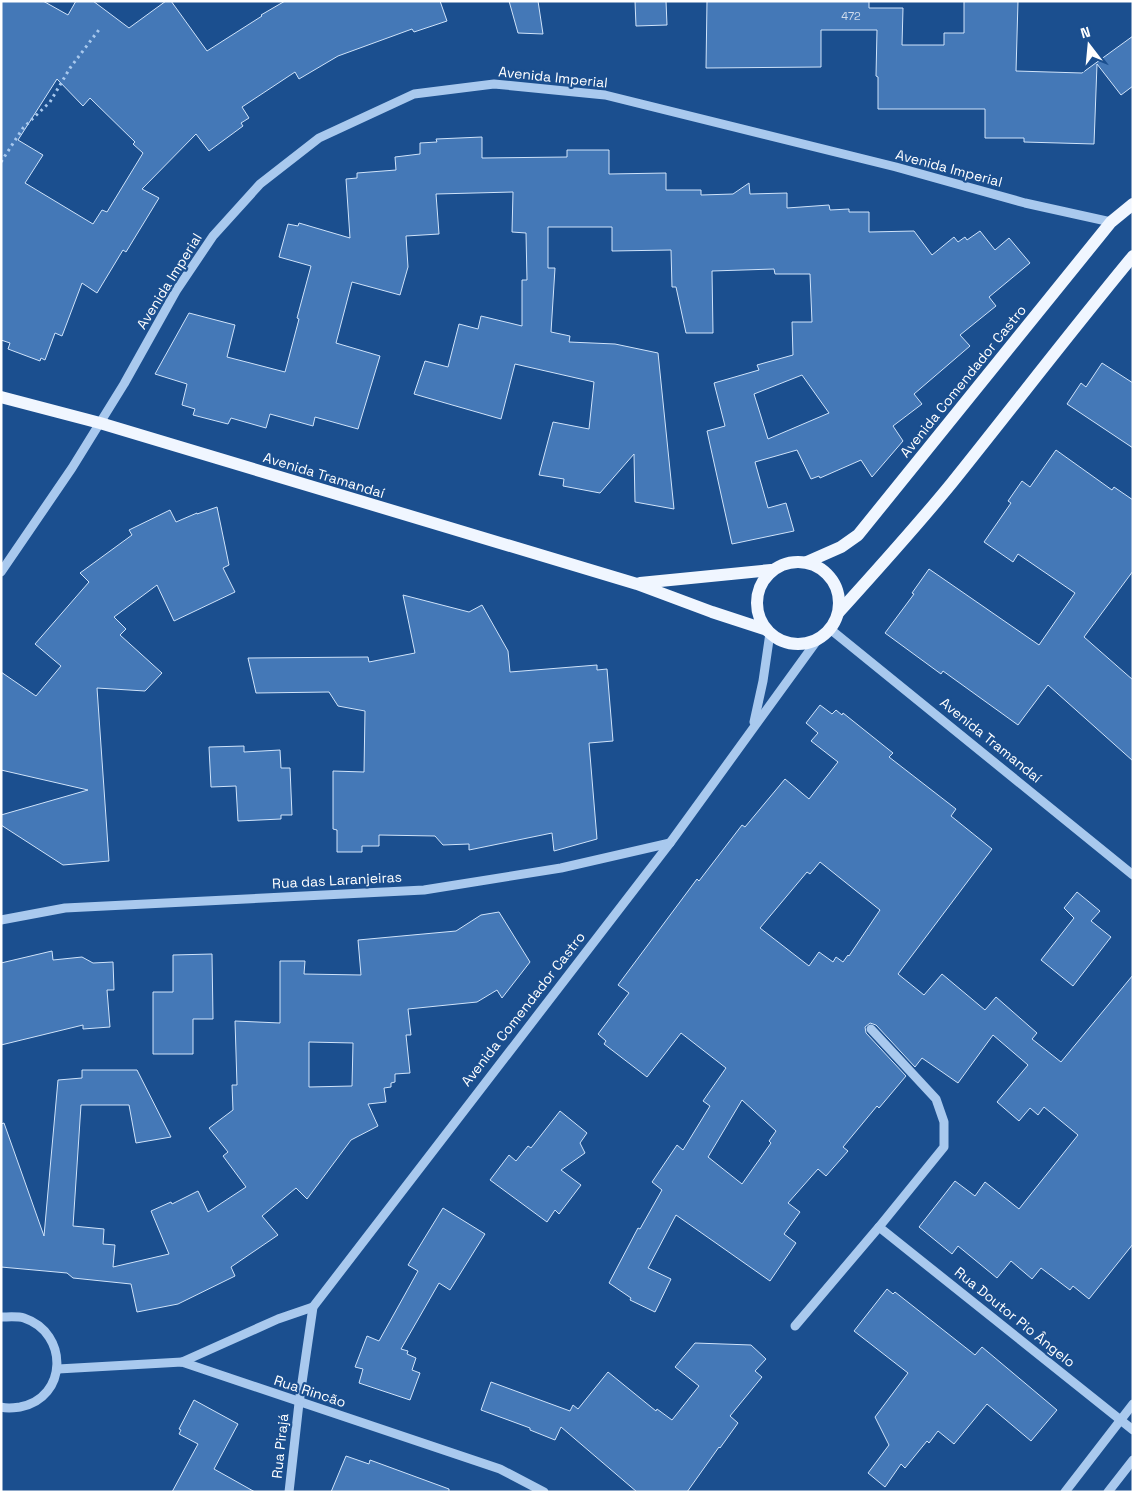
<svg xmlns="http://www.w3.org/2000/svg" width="1134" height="1493" font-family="'Space Grotesk',sans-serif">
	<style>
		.building { fill: #4478b7; stroke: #cfe3fa; fill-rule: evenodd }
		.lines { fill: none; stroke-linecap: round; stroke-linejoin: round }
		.path { stroke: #a9c9ee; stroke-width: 3; stroke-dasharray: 2.5 4; stroke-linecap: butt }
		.minor { stroke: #a9c9ee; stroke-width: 9 }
		.major { stroke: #f0f6ff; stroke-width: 12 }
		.labels { text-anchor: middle; stroke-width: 4.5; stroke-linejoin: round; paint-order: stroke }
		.number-label { font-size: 11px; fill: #d0dded }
		.street-label { font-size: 14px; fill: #fff; stroke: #1b4f8f }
	</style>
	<rect width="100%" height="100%" fill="#1b4f8f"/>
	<g class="building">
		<path d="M 1,1 L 43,1 L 68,15 L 76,1 L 93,1 L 129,28 L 166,1 L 171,1 L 207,51 L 262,16 L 261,15 L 285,1 L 440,1 L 447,21 L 414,32 L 412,29 L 338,56 L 299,79 L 295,72 L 242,107 L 249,118 L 241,123 L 243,126 L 209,151 L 196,134 L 142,189 L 159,198 L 126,252 L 123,250 L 97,293 L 82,283 L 62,336 L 55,333 L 45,360 L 41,358 L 40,361 L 8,349 L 10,343 L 1,340 ZM 57,79 L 83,106 L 90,98 L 135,142 L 133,144 L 143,153 L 107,212 L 102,210 L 93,224 L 25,183 L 43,155 L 18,140 Z"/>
		<path d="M 509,1 L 538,1 L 543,34 L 518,33 Z"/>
		<path d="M 635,1 L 666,1 L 667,25 L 636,26 Z"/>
		<path d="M 707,1 L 869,1 L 869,8 L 903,8 L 902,45 L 944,45 L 944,33 L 964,33 L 964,1 L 1018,1 L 1016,71 L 1082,73 L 1133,36 L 1133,86 L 1121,95 L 1097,64 L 1094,144 L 1024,142 L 1024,138 L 985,138 L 985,109 L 878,109 L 878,77 L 876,76 L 877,30 L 821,30 L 821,67 L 706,68 Z"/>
		<path d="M 482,137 L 482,158 L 567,157 L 567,150 L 609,150 L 609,174 L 666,173 L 666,190 L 701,190 L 701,195 L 733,194 L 749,183 L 750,194 L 787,193 L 787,208 L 829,205 L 830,210 L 849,209 L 849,212 L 869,212 L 869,232 L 914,231 L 932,255 L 954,237 L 958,242 L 965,237 L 967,240 L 980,231 L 995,250 L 1009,238 L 1030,263 L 989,297 L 996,306 L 960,335 L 970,346 L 914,394 L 922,404 L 893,426 L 903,441 L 872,477 L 861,460 L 820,478 L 819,476 L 811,479 L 797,450 L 755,462 L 768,508 L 786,503 L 794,531 L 732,544 L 707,431 L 725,426 L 714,383 L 759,370 L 757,365 L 793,355 L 792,322 L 812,322 L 810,274 L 775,274 L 774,269 L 712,271 L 713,333 L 686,333 L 676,287 L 672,287 L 671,250 L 612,251 L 612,227 L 548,227 L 548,268 L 555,268 L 551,332 L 570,336 L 569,342 L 615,344 L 658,353 L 674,509 L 635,502 L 634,454 L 600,493 L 563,486 L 564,479 L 539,475 L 553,422 L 589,429 L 594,382 L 515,364 L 501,419 L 414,394 L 425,361 L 448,367 L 459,324 L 478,329 L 481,316 L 522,326 L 522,280 L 527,280 L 526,233 L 512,232 L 513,192 L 436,194 L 439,234 L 406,236 L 408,267 L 400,295 L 352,282 L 336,343 L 380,356 L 358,429 L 315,417 L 313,426 L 270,414 L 266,428 L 231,418 L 228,424 L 193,415 L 195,409 L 182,405 L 187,384 L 155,374 L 189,313 L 235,325 L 227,357 L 285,372 L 299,319 L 297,318 L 311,266 L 279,257 L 288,224 L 298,226 L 299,223 L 350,238 L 346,179 L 357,178 L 357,173 L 396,170 L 395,157 L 420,154 L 420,143 L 437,142 L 436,139 ZM 802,375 L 829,413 L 768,439 L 754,394 Z"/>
		<path d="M 1102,363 L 1133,383 L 1133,448 L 1067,404 L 1081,383 L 1086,387 Z"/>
		<path d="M 1056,450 L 1112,490 L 1114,487 L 1133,500 L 1133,571 L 1084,637 L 1133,680 L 1133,761 L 1048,685 L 1018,725 L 943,671 L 941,674 L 885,633 L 914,594 L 912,593 L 929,569 L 1039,645 L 1075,593 L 1018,554 L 1013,562 L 984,542 L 1011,503 L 1008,501 L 1022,481 L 1030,487 Z"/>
		<path d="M 217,507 L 229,565 L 223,568 L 235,592 L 174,621 L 157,585 L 114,617 L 126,629 L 120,635 L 162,673 L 145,691 L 97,688 L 109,861 L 63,865 L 1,825 L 1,815 L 88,790 L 1,770 L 1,672 L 36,696 L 61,666 L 35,644 L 89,582 L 80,573 L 132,535 L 129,530 L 170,510 L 176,522 L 197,513 L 197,514 Z"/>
		<path d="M 403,595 L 469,612 L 482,605 L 508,651 L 510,672 L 597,665 L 597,670 L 607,669 L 613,741 L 589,743 L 597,839 L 554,851 L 552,833 L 469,850 L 469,844 L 443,845 L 435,836 L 379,835 L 379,846 L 362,846 L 362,852 L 337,852 L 337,830 L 333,829 L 333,771 L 364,772 L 365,711 L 338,706 L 329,692 L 256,693 L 248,658 L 368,657 L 369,662 L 415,653 Z"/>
		<path d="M 820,705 L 832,714 L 836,710 L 842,715 L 843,713 L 893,753 L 889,757 L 956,809 L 951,816 L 992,849 L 898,974 L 924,995 L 942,974 L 985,1010 L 996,997 L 1037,1033 L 1032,1039 L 1061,1062 L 1133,975 L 1133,1244 L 1089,1299 L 1073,1286 L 1070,1290 L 1041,1268 L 1032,1279 L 1011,1261 L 997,1278 L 958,1246 L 952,1254 L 919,1227 L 955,1181 L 975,1196 L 985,1182 L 1019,1209 L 1078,1135 L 1044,1107 L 1038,1115 L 1030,1108 L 1019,1121 L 997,1102 L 1028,1065 L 993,1035 L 958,1083 L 922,1058 L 915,1067 L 876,1025 L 870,1023 L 865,1027 L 866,1033 L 906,1076 L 879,1108 L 877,1106 L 843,1147 L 848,1151 L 826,1176 L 818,1169 L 788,1203 L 800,1212 L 784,1234 L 796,1243 L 770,1281 L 676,1215 L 648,1268 L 671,1279 L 655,1312 L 630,1300 L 631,1298 L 609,1283 L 638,1228 L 640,1229 L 662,1190 L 652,1182 L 677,1145 L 683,1150 L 710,1106 L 703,1101 L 726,1068 L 681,1033 L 647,1077 L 604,1044 L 606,1041 L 598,1034 L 629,993 L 618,985 L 697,879 L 699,881 L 742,825 L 745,827 L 785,779 L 809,799 L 838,762 L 811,741 L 818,733 L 806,723 ZM 820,862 L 880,910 L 849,956 L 848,955 L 843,962 L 836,957 L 833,962 L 819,952 L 809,966 L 760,928 L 807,872 L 810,874 ZM 742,1100 L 776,1131 L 769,1141 L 771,1143 L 742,1184 L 708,1157 Z"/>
		<path d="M 244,746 L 244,752 L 280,750 L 281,768 L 290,768 L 292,815 L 281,815 L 281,819 L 238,821 L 236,786 L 211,787 L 209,747 Z"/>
		<path d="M 1077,892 L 1100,911 L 1091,921 L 1111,937 L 1073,986 L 1041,960 L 1074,918 L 1064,908 Z"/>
		<path d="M 499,912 L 530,962 L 502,998 L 497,990 L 477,1002 L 408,1009 L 411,1035 L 406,1035 L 410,1073 L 395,1074 L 395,1082 L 391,1083 L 391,1087 L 384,1088 L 386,1102 L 368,1104 L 378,1126 L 351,1140 L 307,1199 L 296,1188 L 262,1216 L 278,1235 L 231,1267 L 235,1276 L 178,1304 L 137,1312 L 131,1284 L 73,1278 L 67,1273 L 1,1267 L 1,1124 L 4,1123 L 44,1236 L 58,1080 L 82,1078 L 82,1070 L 137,1070 L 171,1137 L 136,1143 L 129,1105 L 81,1105 L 73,1226 L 104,1229 L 103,1244 L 115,1245 L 113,1267 L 169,1254 L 151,1211 L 171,1202 L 172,1204 L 198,1191 L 208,1212 L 246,1187 L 223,1156 L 228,1152 L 209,1128 L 233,1110 L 232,1085 L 237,1085 L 235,1021 L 280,1023 L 280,961 L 305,961 L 304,974 L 361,975 L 358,940 L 456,931 L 481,915 ZM 309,1042 L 353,1043 L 352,1086 L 309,1087 Z"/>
		<path d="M 52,951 L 53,960 L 82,957 L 93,963 L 113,962 L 114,990 L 107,990 L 110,1027 L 83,1029 L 83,1025 L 1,1045 L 1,963 Z"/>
		<path d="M 212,954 L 213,1019 L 193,1019 L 193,1054 L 153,1054 L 153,992 L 173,992 L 173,955 Z"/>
		<path d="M 560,1111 L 587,1133 L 580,1143 L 585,1153 L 561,1170 L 581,1185 L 559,1214 L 555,1210 L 547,1222 L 490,1180 L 509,1155 L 516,1161 L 528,1146 L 531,1148 Z"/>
		<path d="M 443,1208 L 485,1234 L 450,1290 L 439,1283 L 401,1349 L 408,1351 L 407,1354 L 416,1358 L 412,1370 L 420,1373 L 410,1400 L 359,1383 L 363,1369 L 355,1367 L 367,1336 L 379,1341 L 418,1271 L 408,1265 Z"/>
		<path d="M 887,1289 L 893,1294 L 895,1292 L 975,1355 L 982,1347 L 1057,1410 L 1031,1441 L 987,1404 L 954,1444 L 938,1431 L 929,1443 L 927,1441 L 905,1468 L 901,1464 L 885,1487 L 868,1473 L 889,1445 L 875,1417 L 908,1373 L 854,1331 Z"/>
		<path d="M 695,1343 L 751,1345 L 766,1359 L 755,1371 L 762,1377 L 730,1416 L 738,1423 L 720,1448 L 719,1447 L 687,1492 L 637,1492 L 561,1427 L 555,1440 L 530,1430 L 530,1428 L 481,1410 L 491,1382 L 570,1411 L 573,1405 L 578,1409 L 608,1372 L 656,1411 L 657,1409 L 672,1420 L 699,1386 L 675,1367 Z"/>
		<path d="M 194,1400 L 238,1424 L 214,1469 L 255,1492 L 172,1492 L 198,1444 L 179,1434 L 181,1430 L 179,1429 Z"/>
		<path d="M 346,1456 L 369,1464 L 370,1460 L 449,1489 L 449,1492 L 331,1492 Z"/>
	</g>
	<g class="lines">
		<path class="path" d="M 1,162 L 23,128 L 50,102 L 70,68 L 101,27"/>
		<g class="minor">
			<path d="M 1,572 L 72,468 L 124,384 L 176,291 L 213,236 L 260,184 L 319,138 L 414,94 L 494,84 L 605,95 L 896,167 L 1025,203 L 1111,222"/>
			<path d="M 830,629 L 1133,875"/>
			<path d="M 754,722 L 763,681 L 770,633"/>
			<path d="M 1,920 L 65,908 L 424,890 L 561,868 L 670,843"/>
			<path d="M 871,1029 L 936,1099 L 944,1122 L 944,1147 L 879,1227 L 1133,1430"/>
			<path d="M 1,1317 C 8,1317 18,1316 24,1318 C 69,1333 68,1398 20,1407 C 13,1408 8,1409 1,1407"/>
			<path d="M 795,1326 L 879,1227"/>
			<path d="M 182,1362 L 278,1319 L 313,1307"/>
			<path d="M 58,1369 L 182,1362 L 500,1469 L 544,1492"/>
			<path d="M 289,1492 L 299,1403 L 313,1307 L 670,843 L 818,639"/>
			<path d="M 1065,1492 L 1133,1404"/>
			<path d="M 1108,1492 L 1133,1460"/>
		</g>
		<g class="major">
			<path d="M 1,397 L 100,423 L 637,584 L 712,612 L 767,630"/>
			<circle cx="798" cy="603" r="41"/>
			<path d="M 807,562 L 841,547 L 858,535 L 1111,222 L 1133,204"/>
			<path d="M 640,583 L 771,570"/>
			<path d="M 839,612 C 877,570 915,528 951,484 C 1012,408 1071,331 1133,256"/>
		</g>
	</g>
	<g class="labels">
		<g class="number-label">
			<text x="851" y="20">472</text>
		</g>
		<g class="street-label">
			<text transform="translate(553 77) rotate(6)" y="5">Avenida Imperial</text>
			<text transform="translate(949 168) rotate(15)" y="5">Avenida Imperial</text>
			<text transform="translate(169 281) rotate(-58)" y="5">Avenida Imperial</text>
			<text transform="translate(963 381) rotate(-51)" y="5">Avenida Comendador Castro</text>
			<text transform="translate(324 475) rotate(17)" y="5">Avenida Tramandaí</text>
			<text transform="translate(991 740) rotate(39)" y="5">Avenida Tramandaí</text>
			<text transform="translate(337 880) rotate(-3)" y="5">Rua das Laranjeiras</text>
			<text transform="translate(523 1009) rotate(-52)" y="5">Avenida Comendador Castro</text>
			<text transform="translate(1015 1317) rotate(39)" y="5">Rua Doutor Pio Ângelo</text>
			<text transform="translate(310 1391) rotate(18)" y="5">Rua Rincão</text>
			<text transform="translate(280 1446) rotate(-84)" y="5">Rua Pirajá</text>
		</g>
	</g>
	<rect width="1134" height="1493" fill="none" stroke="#ffffff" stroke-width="5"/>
	<g transform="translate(1089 45) rotate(344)" stroke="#1b4f8f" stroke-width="4" paint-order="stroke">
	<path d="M0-4L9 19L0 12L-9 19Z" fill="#ffffff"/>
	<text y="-8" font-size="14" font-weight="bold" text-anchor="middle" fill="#ffffff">N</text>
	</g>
</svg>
